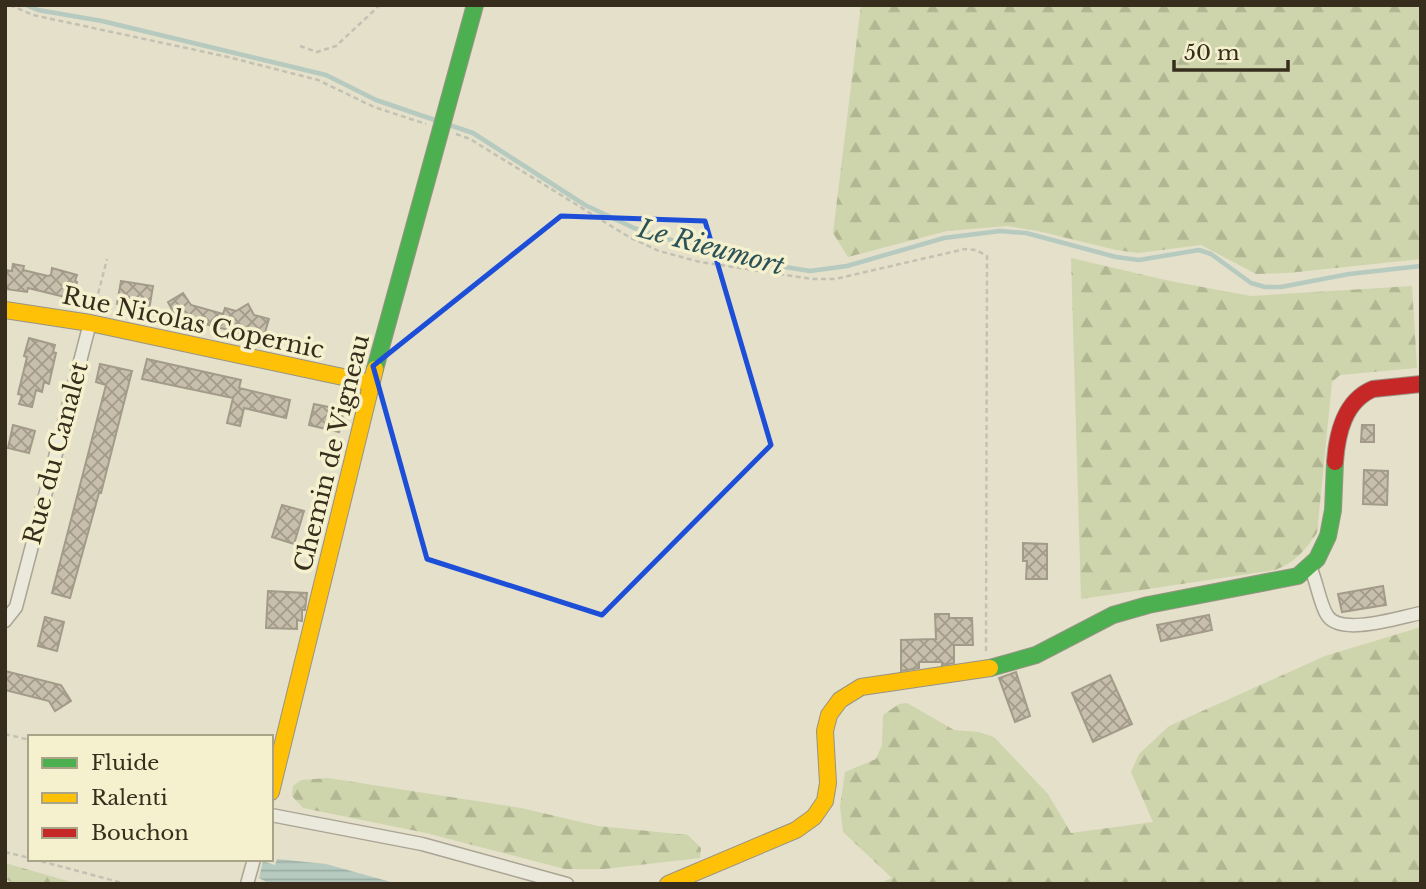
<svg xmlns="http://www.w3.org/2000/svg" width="1426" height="889" font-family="'Libre Baskerville',serif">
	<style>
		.forest { fill: url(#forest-firs) }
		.water { fill: url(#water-rules) }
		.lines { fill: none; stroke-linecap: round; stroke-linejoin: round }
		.stream { stroke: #b6cac0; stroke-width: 4.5 }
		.building { fill: url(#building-cross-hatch); stroke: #a39b8a; stroke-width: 2 }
		.street-casing { stroke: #a9a494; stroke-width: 15 }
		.fast-casing { stroke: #989384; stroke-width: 18 }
		.slow-casing { stroke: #989384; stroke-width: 18 }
		.jam-casing { stroke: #989384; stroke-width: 18 }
		.path { stroke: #c3c1b3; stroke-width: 2.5; stroke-dasharray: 5 3.5; stroke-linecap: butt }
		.street { stroke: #ebe9dc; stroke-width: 12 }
		.fast { stroke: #4caf50; stroke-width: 16 }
		.slow { stroke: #ffc107; stroke-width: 16 }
		.jam { stroke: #c62828; stroke-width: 16 }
		.marked { fill: none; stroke: #1d4ed8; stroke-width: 5; stroke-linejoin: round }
		.labels { text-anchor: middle; stroke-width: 7; stroke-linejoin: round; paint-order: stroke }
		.street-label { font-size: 24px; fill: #362d1c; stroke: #f5f1cf }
		.water-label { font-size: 26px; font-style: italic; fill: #2b5256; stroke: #f5f1cf }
	</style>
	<defs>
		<pattern id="forest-firs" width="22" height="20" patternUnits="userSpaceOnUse" patternTransform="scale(1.75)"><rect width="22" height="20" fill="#ced5ac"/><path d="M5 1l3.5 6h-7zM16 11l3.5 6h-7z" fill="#b2b793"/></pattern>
		<pattern id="water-rules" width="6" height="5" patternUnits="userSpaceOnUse" patternTransform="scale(1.75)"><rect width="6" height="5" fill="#b6cac0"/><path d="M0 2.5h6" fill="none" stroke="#9daea4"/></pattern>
		<pattern id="building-cross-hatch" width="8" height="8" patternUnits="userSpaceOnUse" patternTransform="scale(1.75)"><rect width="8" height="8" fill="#c7beab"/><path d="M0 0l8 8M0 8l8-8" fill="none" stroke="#a29b8a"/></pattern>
	</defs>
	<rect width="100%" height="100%" fill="#e4e0ca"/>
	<g class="forest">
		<path d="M 861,5 L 1421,5 L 1421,259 L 1288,273 L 1256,274 L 1201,245 L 1138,253 L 1116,250 L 1038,231 L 1007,226 L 947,231 L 848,257 L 833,233 Z"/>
		<path d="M 1071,258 L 1170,281 L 1251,296 L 1412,286 L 1417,368 L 1340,375 L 1332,382 L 1317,533 C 1305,550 1295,563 1275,570 L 1081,599 Z"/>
		<path d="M 1421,627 L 1421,884 L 878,884 L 892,878 L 843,832 L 840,806 L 845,772 L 876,759 L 882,745 L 883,715 L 899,704 L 907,703 L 954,730 L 979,732 L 994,737 L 1048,794 L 1071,833 L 1153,822 L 1131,772 L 1139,754 L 1169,726 L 1325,656 Z"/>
		<path d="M 328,778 L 521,808 L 598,826 L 688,835 L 701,848 L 700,858 L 604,869 L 565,869 L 426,833 L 303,808 L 292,796 L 293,786 L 301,780 Z"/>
		<path d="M 5,863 L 78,884 L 15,884 L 5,879 Z"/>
	</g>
	<path class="water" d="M 277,859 L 326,864 L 398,884 L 270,884 L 259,878 L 263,861 L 275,865 Z"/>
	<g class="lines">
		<path class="stream" d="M 26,5 L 38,10 L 102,21 L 326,75 L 376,100 L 473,133 L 585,205 L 634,228 L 680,243 L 779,266 L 810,271 L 847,266 L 944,238 L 1000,231 L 1026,233 L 1116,257 L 1139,260 L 1199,250 L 1211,254 L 1251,283 L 1265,287 L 1281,287 L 1349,274 L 1421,266"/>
	</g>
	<g class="building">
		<path d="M 13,264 L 24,266 L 23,270 L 48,276 L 51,275 L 52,268 L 77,275 L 75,281 L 77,282 L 73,299 L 28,288 L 27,292 L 5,289 L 5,270 L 12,271 Z"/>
		<path d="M 121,281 L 153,286 L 149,310 L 117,304 Z"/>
		<path d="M 183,293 L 191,305 L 223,314 L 225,308 L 236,311 L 248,304 L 254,315 L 269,319 L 263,339 L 201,323 L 200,327 L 178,321 L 168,302 Z"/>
		<path d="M 29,338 L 55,345 L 53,352 L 56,353 L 49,384 L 44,382 L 42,392 L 36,390 L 32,407 L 19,404 L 22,395 L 18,394 L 27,357 L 24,356 Z"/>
		<path d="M 147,359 L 241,380 L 239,388 L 290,400 L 286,418 L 244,408 L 240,426 L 227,423 L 233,398 L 142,379 Z"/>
		<path d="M 100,364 L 132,371 L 101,493 L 99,493 L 70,598 L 52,593 L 106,385 L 96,382 Z"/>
		<path d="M 314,404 L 344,410 L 339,432 L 309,425 Z"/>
		<path d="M 13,425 L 35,431 L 29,453 L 8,448 Z"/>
		<path d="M 1362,425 L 1374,425 L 1374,442 L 1361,442 Z"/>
		<path d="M 1364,470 L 1388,471 L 1387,505 L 1363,504 Z"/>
		<path d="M 282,505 L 304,511 L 294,544 L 272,537 Z"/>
		<path d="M 1023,543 L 1047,544 L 1047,579 L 1026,579 L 1027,561 L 1023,561 Z"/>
		<path d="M 1383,586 L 1386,605 L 1342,612 L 1338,594 Z"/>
		<path d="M 268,591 L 307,593 L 305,610 L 302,610 L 302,621 L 297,620 L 297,629 L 266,628 Z"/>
		<path d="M 935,614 L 949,614 L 949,618 L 972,618 L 973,645 L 954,645 L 954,663 L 942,665 L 942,662 L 919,662 L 919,668 L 901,671 L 901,640 L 936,639 Z"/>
		<path d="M 1209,615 L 1212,630 L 1161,641 L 1157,625 Z"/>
		<path d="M 45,617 L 64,622 L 57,651 L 38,646 Z"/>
		<path d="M 5,671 L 61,685 L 71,701 L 55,711 L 49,701 L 5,690 Z"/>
		<path d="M 1016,672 L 1030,716 L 1015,722 L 999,678 Z"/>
		<path d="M 1110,675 L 1132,724 L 1093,742 L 1072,693 Z"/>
	</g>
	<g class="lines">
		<g class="street-casing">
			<g id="street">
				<path d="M 1311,569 C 1317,583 1320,604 1327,615 C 1340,637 1400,617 1421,613"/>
				<path d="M 5,621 L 16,607 L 90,323"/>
				<path d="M 271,815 L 422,844 L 567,884"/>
				<path d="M 247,884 L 254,859"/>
			</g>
		</g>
		<g class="fast-casing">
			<g id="fast">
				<path d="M 375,369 L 475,5"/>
				<path d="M 990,668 L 1036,655 L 1113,615 L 1148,605 L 1298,576 L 1317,559 L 1328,536 L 1333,510 L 1335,462"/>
			</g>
		</g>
		<g class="slow-casing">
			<g id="slow">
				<path d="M 5,310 L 90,323 L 371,383"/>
				<path d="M 271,792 L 375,369"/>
				<path d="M 668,884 L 796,830 L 814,817 L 825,801 L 828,783 L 825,731 L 829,715 L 840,700 L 861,687 L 990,668"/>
			</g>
		</g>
		<g class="jam-casing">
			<path id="jam" d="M 1335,462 C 1337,434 1344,401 1373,389 L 1421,384"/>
		</g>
		<g class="path">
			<path d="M 10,5 L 33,15 L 228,57 L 318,80 L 374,107 L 426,124"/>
			<path d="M 300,46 L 317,52 L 336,46 L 380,5"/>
			<path d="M 456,134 L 470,139 L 629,237 L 659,251 L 700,262 L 812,279 L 835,279 L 965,249 L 976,250 L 987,256 L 986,652"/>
			<path d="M 94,310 L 107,259"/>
			<path d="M 5,734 L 30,740"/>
			<path d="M 5,852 L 30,858"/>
			<path d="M 33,859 L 126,884"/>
		</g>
		<use href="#street" class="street"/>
		<use href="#fast" class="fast"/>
		<use href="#slow" class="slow"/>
		<use href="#jam" class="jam"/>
	</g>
	<path class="marked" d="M 561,216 L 705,221 L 771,445 L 602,615 L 427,559 L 373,366 Z"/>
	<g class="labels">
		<g class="street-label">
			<text transform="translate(193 323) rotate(12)" y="8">Rue Nicolas Copernic</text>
			<text transform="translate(56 453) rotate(-75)" y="8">Rue du Canalet</text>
			<text transform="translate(332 453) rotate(-76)" y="8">Chemin de Vigneau</text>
		</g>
		<g class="water-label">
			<text transform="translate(711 247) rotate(15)" y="9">Le Rieumort</text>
		</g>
	</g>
	<rect width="1426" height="889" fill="none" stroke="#362d1c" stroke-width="14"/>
	<rect x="28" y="735" width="245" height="126" fill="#f5f1cf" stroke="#a9a387" stroke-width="2"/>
	<rect x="42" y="758" width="35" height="10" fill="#4caf50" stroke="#a9a387" stroke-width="2"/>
	<text x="91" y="770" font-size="21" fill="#362d1c">Fluide</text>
	<rect x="42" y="793" width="35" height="10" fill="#ffc107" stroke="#a9a387" stroke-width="2"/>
	<text x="91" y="805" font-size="21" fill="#362d1c">Ralenti</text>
	<rect x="42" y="828" width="35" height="10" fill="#c62828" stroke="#a9a387" stroke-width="2"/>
	<text x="91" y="840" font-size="21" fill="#362d1c">Bouchon</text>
	<path d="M1174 60v10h114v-10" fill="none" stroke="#362d1c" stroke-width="3.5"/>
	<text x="1184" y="60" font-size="21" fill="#362d1c" stroke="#f5f1cf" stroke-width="5" paint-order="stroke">50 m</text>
</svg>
